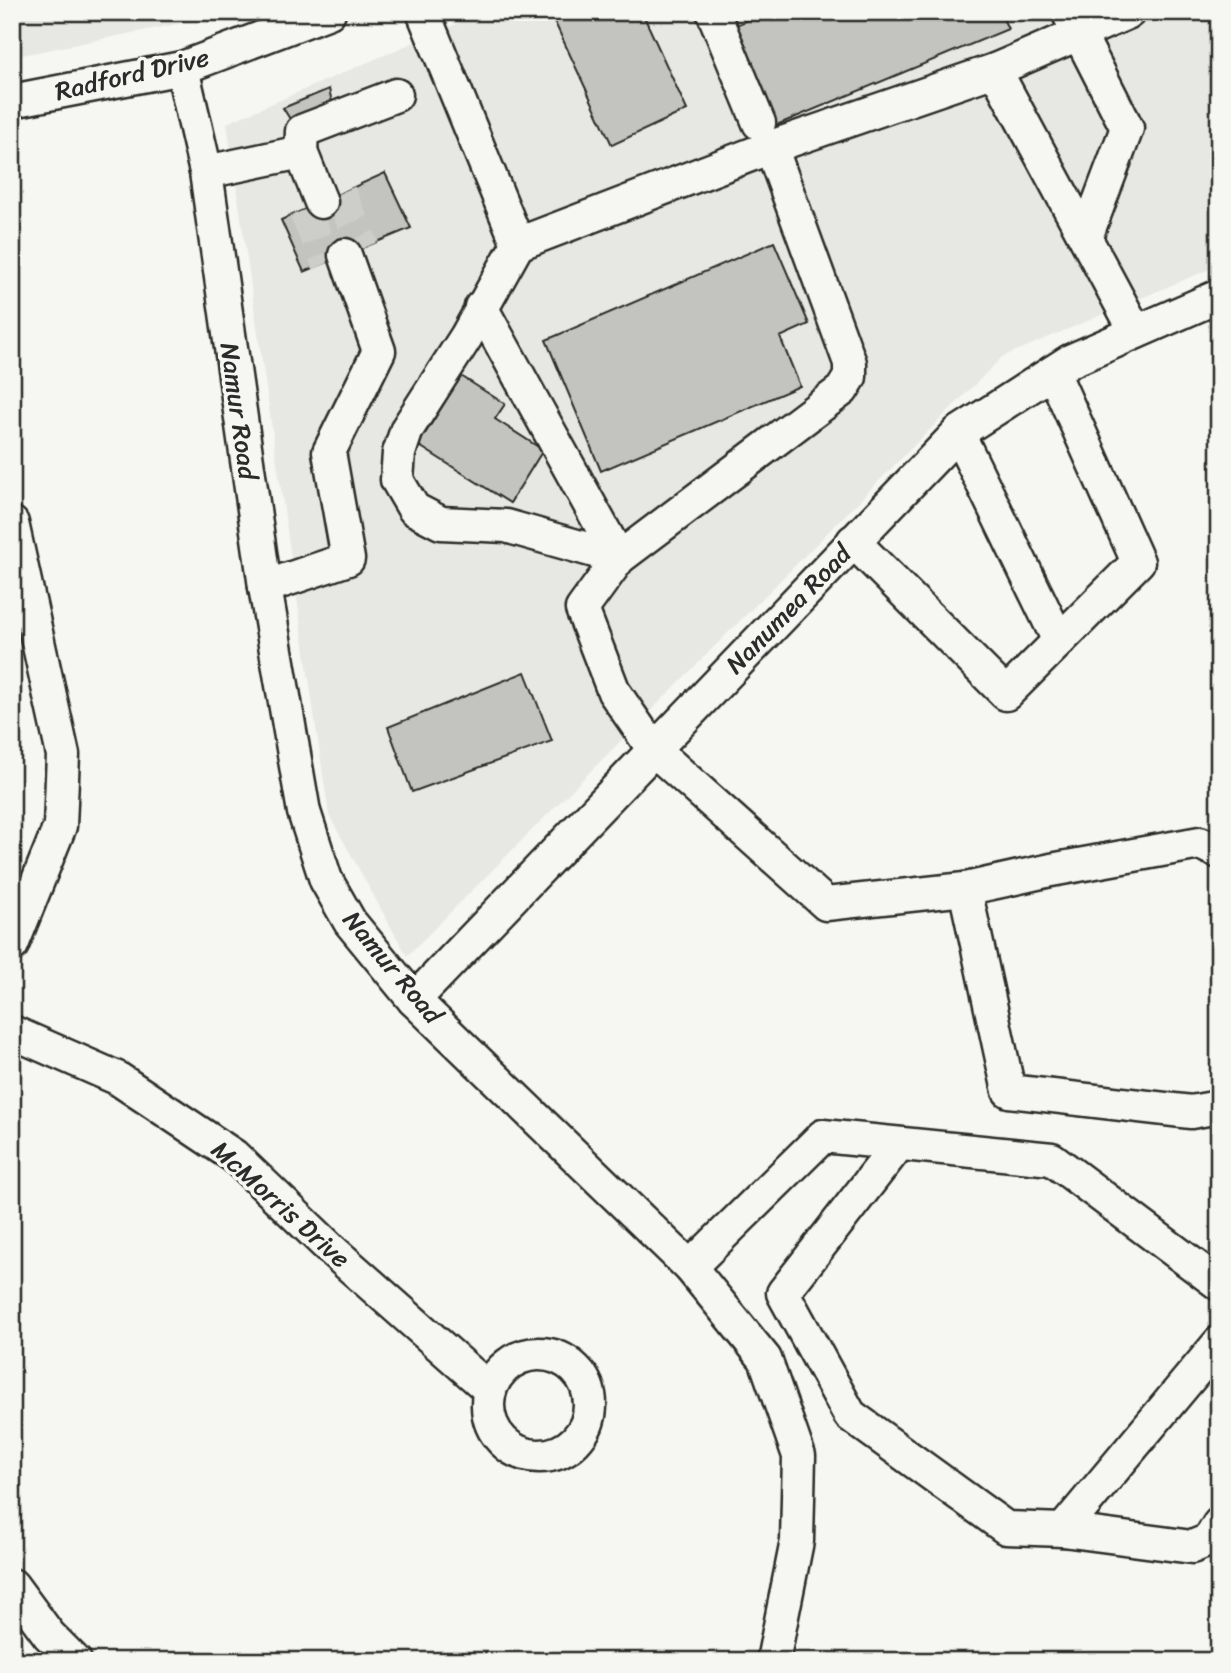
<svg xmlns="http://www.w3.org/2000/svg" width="1231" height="1673" font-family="Sriracha,sans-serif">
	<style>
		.built { fill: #e7e7e3 }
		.building { fill: #c3c3c0; stroke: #2b2b2b; stroke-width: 2 }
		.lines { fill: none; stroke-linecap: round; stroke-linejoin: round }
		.minor-tunnel { stroke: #cdcdca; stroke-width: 32; stroke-dasharray: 32 16; stroke-linecap: butt }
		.minor-casing { stroke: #2b2b2b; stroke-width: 37 }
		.minor { stroke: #f6f6f2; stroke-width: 32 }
		.labels { text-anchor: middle; stroke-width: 7; stroke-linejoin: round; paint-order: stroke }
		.street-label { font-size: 26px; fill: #2b2b2b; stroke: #f6f6f2 }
	</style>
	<rect width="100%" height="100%" fill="#f6f6f2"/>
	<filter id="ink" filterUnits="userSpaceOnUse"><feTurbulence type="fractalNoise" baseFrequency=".0143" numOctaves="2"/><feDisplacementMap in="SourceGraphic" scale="14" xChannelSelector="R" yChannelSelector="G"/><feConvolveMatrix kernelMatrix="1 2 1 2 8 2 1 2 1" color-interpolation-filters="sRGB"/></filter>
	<g filter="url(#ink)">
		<g class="built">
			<path d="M 12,12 L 237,12 L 12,57 Z"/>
			<path d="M 484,12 L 1219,12 L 1219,265 L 1002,357 L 407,956 L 329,815 L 227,123 Z"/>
		</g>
		<g class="building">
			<path d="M 550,12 L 642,12 L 687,110 L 612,145 Z"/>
			<path d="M 765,12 L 1000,12 L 1008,29 L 767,129 L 725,30 Z"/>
			<path d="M 329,89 L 333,107 L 290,119 L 283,108 Z"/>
			<path d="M 385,173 L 411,228 L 304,272 L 281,220 Z"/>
			<path d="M 774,242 L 809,324 L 780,337 L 800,386 L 601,471 L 546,340 Z"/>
			<path d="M 461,376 L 505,404 L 495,419 L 543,450 L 510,503 L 418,445 Z"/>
			<path d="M 525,672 L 552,741 L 412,792 L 388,727 Z"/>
		</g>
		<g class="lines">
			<g class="minor-tunnel">
				<path d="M 340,193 L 364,248"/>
				<path d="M 304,210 L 328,263"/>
			</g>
			<g class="minor-casing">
				<g id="minor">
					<path d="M 423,12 L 518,244 L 466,337 L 407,429 L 399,453 L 397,480 L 414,509 L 441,523 L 506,526 L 619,558"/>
					<path d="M 713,12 L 759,123"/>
					<path d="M 1068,12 L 1127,128 L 1086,237"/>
					<path d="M 182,68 L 206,172 L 265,587 L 304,812 L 326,880 L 350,922 L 414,1000 L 690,1267 L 765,1359 L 799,1456 L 797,1541 L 773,1661"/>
					<path d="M 995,70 L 1129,12"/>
					<path d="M 12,101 L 182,68 L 329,12"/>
					<path d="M 771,147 L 850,363 L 850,377 L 842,390 L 619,558 L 582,609 L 614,692 L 654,750 L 826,904 L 965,889"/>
					<path d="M 301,152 L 302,131 L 396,95"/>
					<path d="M 206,172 L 301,152 L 321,202"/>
					<path d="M 518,244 L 771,147 L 995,70 L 1136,332"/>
					<path d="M 481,307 L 619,558"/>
					<path d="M 958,433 L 1059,641 L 1138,562 L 1053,372"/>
					<path d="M 12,523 L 63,755 L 60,826 L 12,945"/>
					<path d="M 853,541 L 1006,694 L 1059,641"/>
					<path d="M 265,587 L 348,559 L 329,452 L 379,351 L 345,255"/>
					<path d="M 1219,852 L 1200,843 L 1051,870 L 965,889 L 1009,1091 L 1191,1112 L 1219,1107"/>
					<path d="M 414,1000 L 958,433 L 1070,361 L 1219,296"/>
					<path d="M 12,1032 L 117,1078 L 234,1156 L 334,1252 L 490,1390"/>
					<path d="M 899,1144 L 783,1293 L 850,1415 L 1006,1528 L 1063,1530 L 1192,1547 L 1209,1540 L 1219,1524"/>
					<path d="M 690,1267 L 823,1136 L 1052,1159 L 1219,1284"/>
					<circle cx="539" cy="1405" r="51"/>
					<path d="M 1063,1530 L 1219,1343"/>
					<path d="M 12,1585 L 49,1635 L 75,1661"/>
				</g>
			</g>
			<use href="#minor" class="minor"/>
		</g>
	</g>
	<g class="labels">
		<g class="street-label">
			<text transform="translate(132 74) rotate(-13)" y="9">Radford Drive</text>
			<text transform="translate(239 411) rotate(82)" y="9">Namur Road</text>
			<text transform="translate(788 609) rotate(-46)" y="9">Nanumea Road</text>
			<text transform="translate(393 967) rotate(50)" y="9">Namur Road</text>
			<text transform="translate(281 1204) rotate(42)" y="9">McMorris Drive</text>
		</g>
	</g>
	<rect width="1231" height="1673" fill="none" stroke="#f6f6f2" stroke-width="42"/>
	<rect x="21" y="21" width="1189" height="1631" fill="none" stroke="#2b2b2b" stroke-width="2.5" filter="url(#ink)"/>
</svg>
